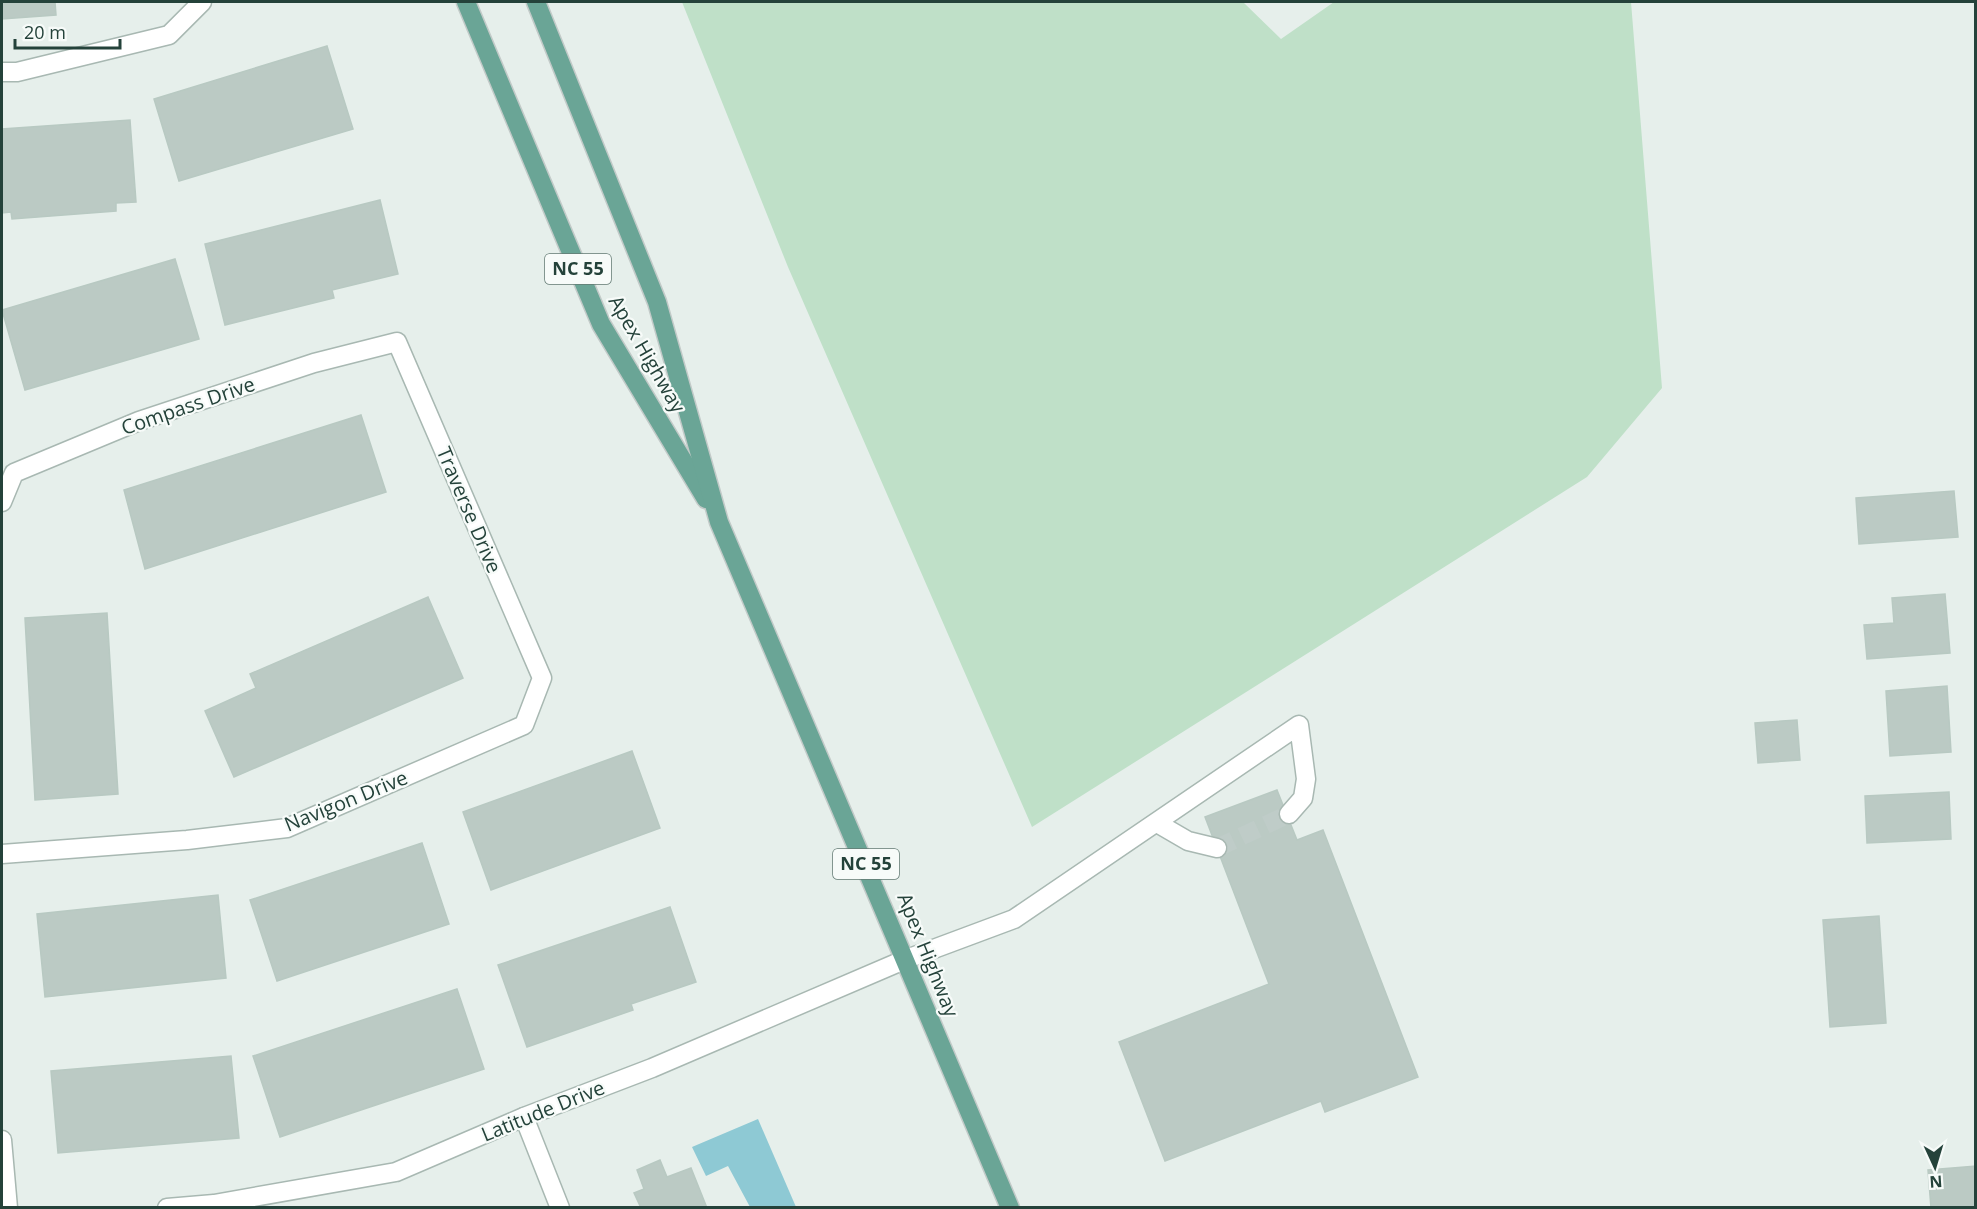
<svg xmlns="http://www.w3.org/2000/svg" width="1977" height="1209" font-family="'Open Sans',sans-serif">
	<style>
		.green { fill: #bfe0c8 }
		.water { fill: #8ec9d4 }
		.building { fill: #bbcac4; stroke: #b8c9c2; stroke-width: 1.5 }
		.lines { fill: none; stroke-linecap: round; stroke-linejoin: round }
		.minor-tunnel { stroke: #bfccc8; stroke-width: 18; stroke-dasharray: 18 9; stroke-linecap: butt }
		.minor-casing { stroke: #a8b8b2; stroke-width: 21 }
		.major-casing { stroke: #c2cac8; stroke-width: 21 }
		.minor { stroke: #fff; stroke-width: 18 }
		.major { stroke: #6aa596; stroke-width: 18 }
		.labels { text-anchor: middle; stroke-width: 4.5; stroke-linejoin: round; paint-order: stroke }
		.shield { fill: #f7fbf9; stroke: #637a73; stroke-width: 1.5 }
		.shield-label { font-size: 18px; font-weight: bold; fill: #24423a }
		.street-label { font-size: 20px; fill: #24423a; stroke: #f7fbf9 }
	</style>
	<rect width="100%" height="100%" fill="#e6efeb"/>
	<path class="green" d="M 682,2 L 1243,2 L 1281,39 L 1334,2 L 1631,2 L 1662,388 L 1587,477 L 1032,827 L 788,267 Z"/>
	<path class="water" d="M 758,1119 L 796,1207 L 750,1207 L 728,1166 L 706,1176 L 692,1147 Z"/>
	<g class="building">
		<path d="M 2,2 L 55,2 L 56,15 L 2,19 Z"/>
		<path d="M 327,46 L 353,129 L 179,181 L 154,99 Z"/>
		<path d="M 130,120 L 136,202 L 116,203 L 116,211 L 12,219 L 11,212 L 2,213 L 2,129 Z"/>
		<path d="M 380,200 L 398,274 L 332,290 L 334,298 L 225,325 L 205,244 Z"/>
		<path d="M 175,259 L 199,339 L 25,390 L 2,310 Z"/>
		<path d="M 361,415 L 386,492 L 145,569 L 124,490 Z"/>
		<path d="M 1954,491 L 1958,537 L 1859,544 L 1856,498 Z"/>
		<path d="M 1945,594 L 1950,653 L 1867,659 L 1864,625 L 1894,623 L 1892,598 Z"/>
		<path d="M 428,597 L 463,678 L 234,777 L 205,711 L 256,688 L 250,674 Z"/>
		<path d="M 107,613 L 118,794 L 35,800 L 25,618 Z"/>
		<path d="M 1947,686 L 1951,752 L 1890,756 L 1886,691 Z"/>
		<path d="M 1797,720 L 1800,760 L 1758,763 L 1755,723 Z"/>
		<path d="M 632,751 L 660,828 L 491,890 L 463,812 Z"/>
		<path d="M 1277,790 L 1297,840 L 1323,830 L 1418,1077 L 1325,1112 L 1321,1101 L 1165,1161 L 1119,1042 L 1269,984 L 1205,817 Z"/>
		<path d="M 1949,792 L 1951,839 L 1867,843 L 1865,796 Z"/>
		<path d="M 422,843 L 449,924 L 277,981 L 250,900 Z"/>
		<path d="M 218,895 L 226,978 L 45,997 L 37,914 Z"/>
		<path d="M 670,907 L 696,982 L 631,1004 L 633,1010 L 527,1047 L 498,965 Z"/>
		<path d="M 1879,916 L 1886,1023 L 1830,1027 L 1823,920 Z"/>
		<path d="M 457,989 L 484,1069 L 280,1137 L 253,1056 Z"/>
		<path d="M 231,1056 L 239,1138 L 58,1153 L 51,1071 Z"/>
		<path d="M 660,1160 L 667,1177 L 691,1168 L 707,1208 L 641,1208 L 634,1193 L 644,1189 L 637,1170 Z"/>
		<path d="M 1976,1166 L 1976,1208 L 1931,1208 L 1928,1170 Z"/>
	</g>
	<g class="lines">
		<path class="minor-tunnel" d="M 1217,848 L 1289,814"/>
		<g class="minor-casing">
			<g id="minor">
				<path d="M 2,72 L 17,72 L 169,35 L 202,2"/>
				<path d="M 2,502 L 14,473 L 139,421 L 314,363 L 397,342 L 542,678 L 524,725 L 287,828 L 187,840 L 2,854"/>
				<path d="M 1157,823 L 1188,841 L 1217,848"/>
				<path d="M 524,1117 L 560,1208"/>
				<path d="M 2,1140 L 8,1208"/>
				<path d="M 167,1208 L 214,1204 L 396,1172 L 524,1117 L 652,1068 L 904,960 L 1014,919 L 1299,725 L 1306,779 L 1303,798 L 1289,814"/>
			</g>
		</g>
		<g class="major-casing">
			<g id="major">
				<path d="M 466,2 L 601,324 L 706,499"/>
				<path d="M 536,2 L 657,302 L 719,522 L 1010,1208"/>
			</g>
		</g>
		<use href="#minor" class="minor"/>
		<use href="#major" class="major"/>
	</g>
	<g class="labels">
		<g class="shield">
			<rect x="545" y="254" width="66" height="30" rx="4.5"/>
			<rect x="833" y="849" width="66" height="30" rx="4.5"/>
		</g>
		<g class="shield-label">
			<text x="578" y="275">NC 55</text>
			<text x="866" y="870">NC 55</text>
		</g>
		<g class="street-label">
			<text transform="translate(647 354) rotate(60)" y="7">Apex Highway</text>
			<text transform="translate(188 406) rotate(-19)" y="7">Compass Drive</text>
			<text transform="translate(469 510) rotate(67)" y="7">Traverse Drive</text>
			<text transform="translate(346 801) rotate(-22)" y="7">Navigon Drive</text>
			<text transform="translate(928 955) rotate(68)" y="7">Apex Highway</text>
			<text transform="translate(543 1111) rotate(-22)" y="7">Latitude Drive</text>
		</g>
	</g>
	<rect width="1977" height="1209" fill="none" stroke="#24423a" stroke-width="6"/>
	<g transform="translate(1935 1167) rotate(176)" stroke="#f7fbf9" stroke-width="4.5" paint-order="stroke">
	<path d="M0-4.5L10 22L0 15L-10 22Z" fill="#24423a"/>
	<text y="-9" font-size="16" font-weight="bold" text-anchor="middle" fill="#24423a">N</text>
	</g>
	<path d="M15 39v9h105v-9" fill="none" stroke="#24423a" stroke-width="3"/>
	<text x="24" y="39" font-size="18" fill="#24423a" stroke="#f7fbf9" stroke-width="4.5" paint-order="stroke">20 m</text>
</svg>
